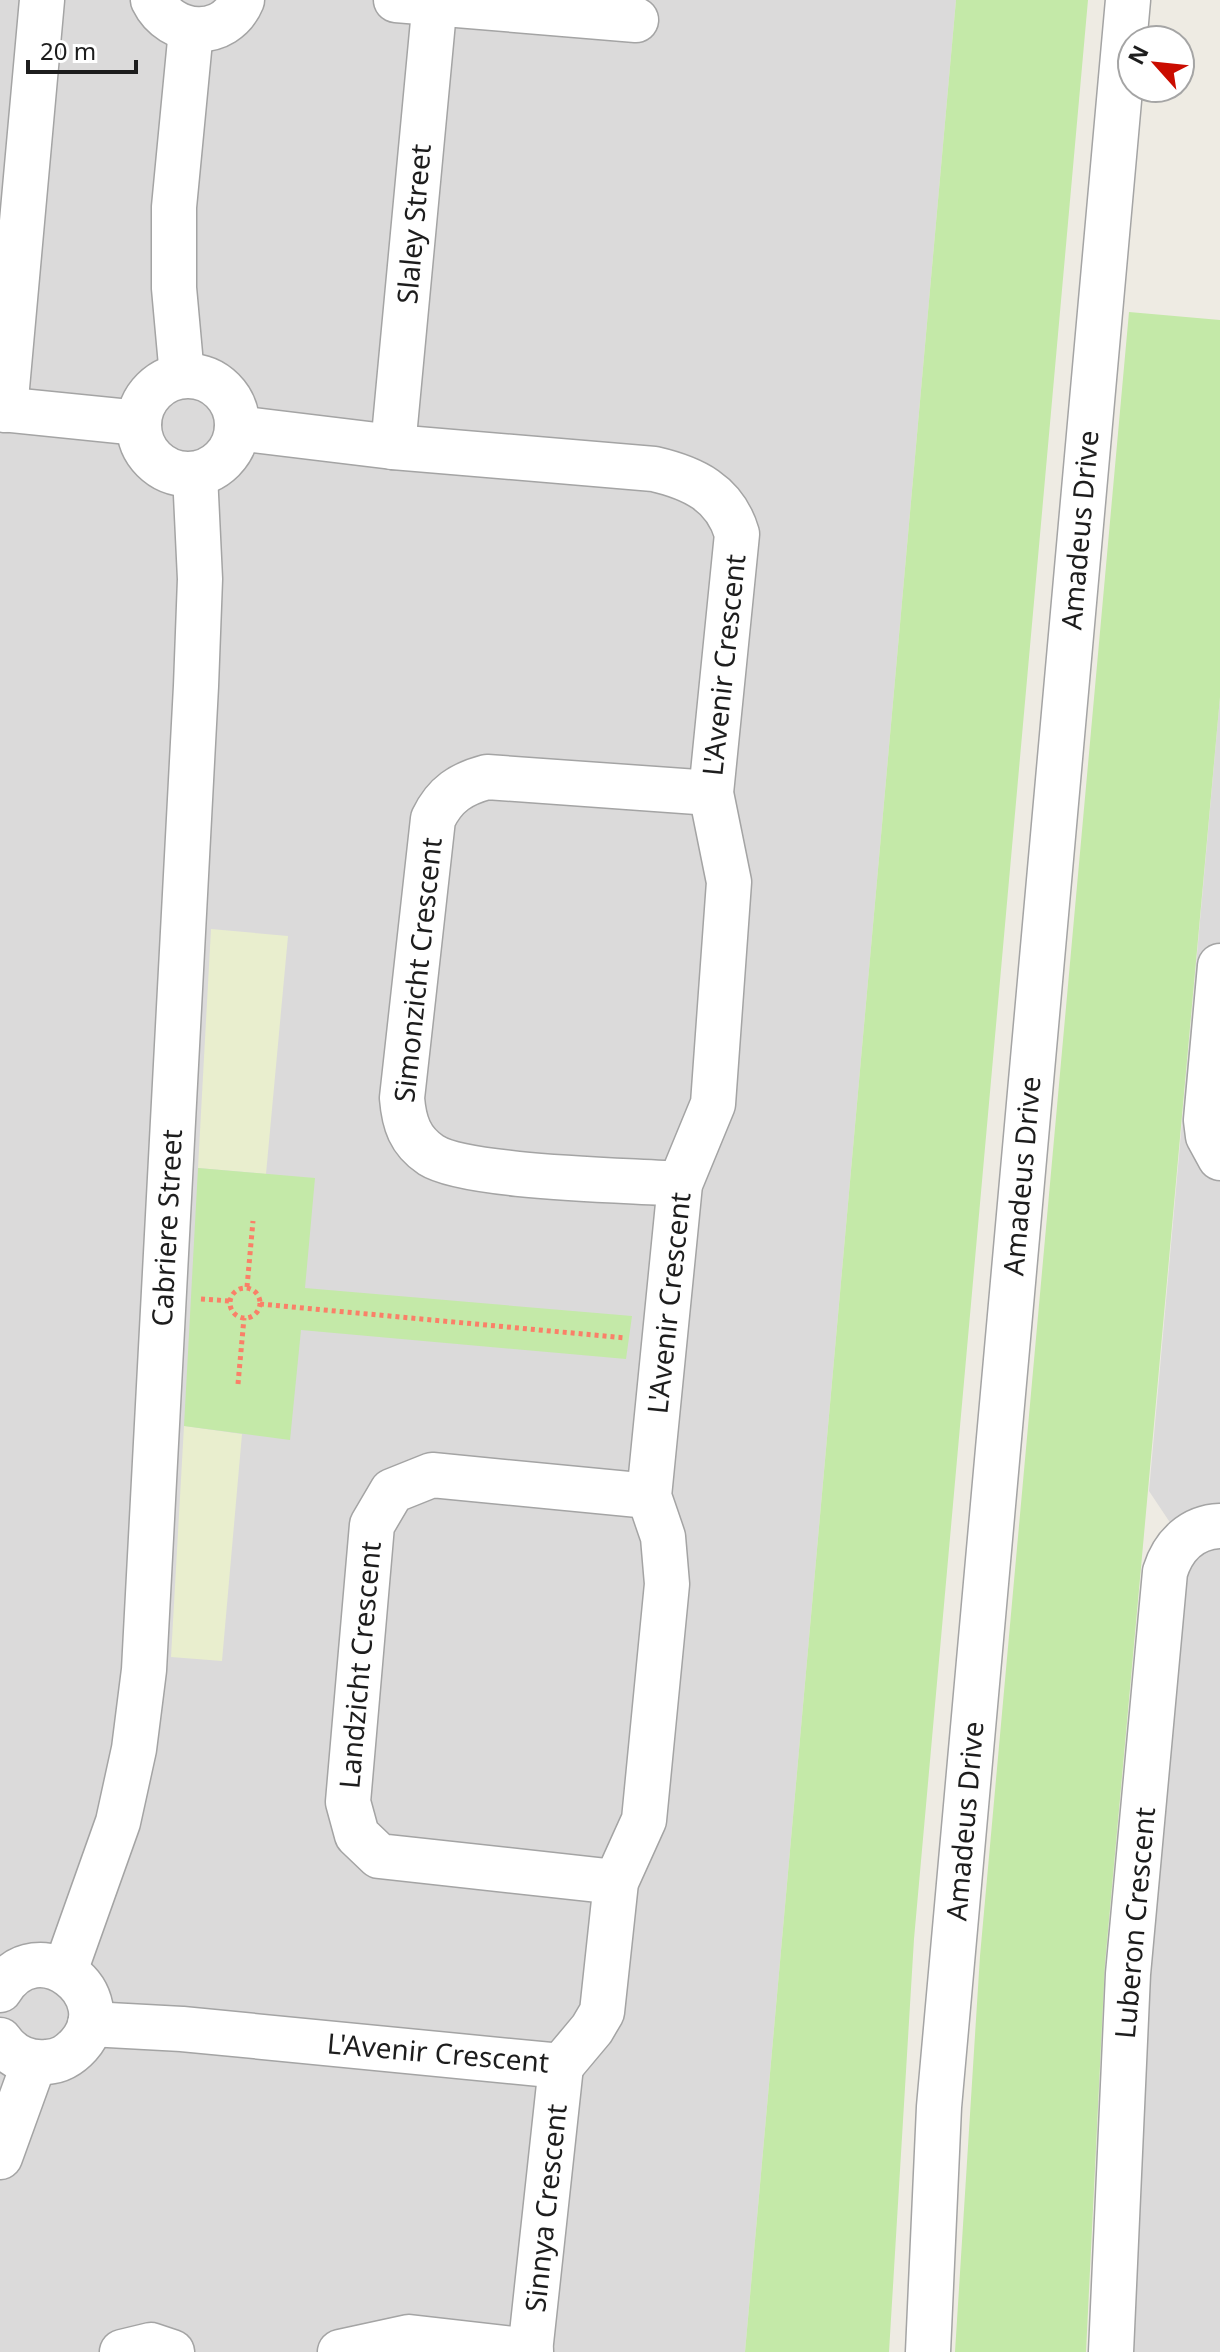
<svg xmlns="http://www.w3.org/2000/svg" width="1220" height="2352" font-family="'Noto Sans',sans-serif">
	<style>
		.residential { fill: #dbdada }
		.farmland { fill: #e9eece }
		.grass { fill: #c4e9a8 }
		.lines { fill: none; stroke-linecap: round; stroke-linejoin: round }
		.minor-casing { stroke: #a4a4a4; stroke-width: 47 }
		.path { stroke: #fa8068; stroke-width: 5; stroke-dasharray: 4 4; stroke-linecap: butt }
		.minor { stroke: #fff; stroke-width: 44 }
		.labels { text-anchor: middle; stroke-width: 8; stroke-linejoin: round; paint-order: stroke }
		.street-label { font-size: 28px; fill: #1d1d1d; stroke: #fff }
	</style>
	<rect width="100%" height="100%" fill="#eeebe3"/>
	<g class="residential">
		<path d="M 0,0 L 956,0 L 745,2352 L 0,2352 Z"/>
		<path d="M 1220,697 L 1220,2352 L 1110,2352 L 1181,1539 L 1149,1491 Z"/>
	</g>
	<g class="farmland">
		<path d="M 211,929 L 288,936 L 266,1174 L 198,1168 Z"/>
		<path d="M 184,1426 L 242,1434 L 222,1661 L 171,1657 Z"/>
	</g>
	<g class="grass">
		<path d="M 956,0 L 1088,0 L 914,1939 L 889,2352 L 745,2352 Z"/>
		<path d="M 1129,312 L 1220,320 L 1220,697 L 1105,1964 L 1086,2352 L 955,2352 L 980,1956 Z"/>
		<path d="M 198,1168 L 315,1178 L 305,1288 L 632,1316 L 626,1359 L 301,1330 L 290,1440 L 184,1426 Z"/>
	</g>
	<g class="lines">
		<g class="minor-casing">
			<g id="minor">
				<path d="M 153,0 C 171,37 225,41 242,0"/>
				<path d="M 396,0 L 636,20"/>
				<path d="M 182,376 L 174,288 L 174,207 L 191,30"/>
				<circle cx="188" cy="425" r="49"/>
				<path d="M 0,409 L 139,423"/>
				<path d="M 5,410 L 42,0"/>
				<path d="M 393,447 L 435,0"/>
				<path d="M 1220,966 L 1206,1120 L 1208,1136 L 1220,1158"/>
				<path d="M 680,1184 C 630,1180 467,1178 431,1155 C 410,1141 404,1123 402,1098 L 433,819 C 445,794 461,784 487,777 L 711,793"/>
				<path d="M 616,1882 L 379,1856 L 357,1835 L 348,1802 L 372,1525 L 392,1491 L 432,1475 L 649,1496"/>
				<path d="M 65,1971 L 118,1822 L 134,1749 L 144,1670 L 196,686 L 200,579 L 195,474"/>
				<path d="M 0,1990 C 37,1928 123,1995 79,2045 C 70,2055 61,2061 47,2062 C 27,2064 11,2056 0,2040"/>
				<path d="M 90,2024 L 182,2029 L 561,2066 L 592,2029 L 602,2012 L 616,1882 L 644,1820 L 667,1584 L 663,1537 L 649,1496 L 680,1184 L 713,1104 L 729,882 L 711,793 L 737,534 C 725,493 693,478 654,469 L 393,447 L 237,428"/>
				<path d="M 0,2157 L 34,2063"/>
				<path d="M 122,2352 L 151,2345 L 172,2352"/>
				<path d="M 340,2352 L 409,2337 L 531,2351"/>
				<path d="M 530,2352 L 561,2066"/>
				<path d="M 928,2352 L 939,2107 L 1128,0"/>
				<path d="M 1111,2352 L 1128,1974 L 1165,1572 C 1173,1546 1192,1527 1220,1526"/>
			</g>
		</g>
		<g class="path">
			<path d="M 247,1287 L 253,1221"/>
			<circle cx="245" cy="1303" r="15"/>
			<path d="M 201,1299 L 230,1301"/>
			<path d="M 260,1304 L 626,1338"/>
			<path d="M 238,1384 L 244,1318"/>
		</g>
		<use href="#minor" class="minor"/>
	</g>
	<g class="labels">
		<g class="street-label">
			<text transform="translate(414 224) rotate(-85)" y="10">Slaley Street</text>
			<text transform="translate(1080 530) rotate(-85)" y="10">Amadeus Drive</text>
			<text transform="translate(724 665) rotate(-84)" y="10">L'Avenir Crescent</text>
			<text transform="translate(418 970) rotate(-84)" y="10">Simonzicht Crescent</text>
			<text transform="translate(1022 1176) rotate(-85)" y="10">Amadeus Drive</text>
			<text transform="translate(167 1228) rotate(-87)" y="10">Cabriere Street</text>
			<text transform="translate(669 1303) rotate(-84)" y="10">L'Avenir Crescent</text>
			<text transform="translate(360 1665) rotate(-85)" y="10">Landzicht Crescent</text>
			<text transform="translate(965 1821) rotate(-85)" y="10">Amadeus Drive</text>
			<text transform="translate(1135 1923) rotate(-85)" y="10">Luberon Crescent</text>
			<text transform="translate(438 2053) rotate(5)" y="10">L'Avenir Crescent</text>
			<text transform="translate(546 2208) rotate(-84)" y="10">Sinnya Crescent</text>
		</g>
	</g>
	<g transform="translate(1156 64) rotate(297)"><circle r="38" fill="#ffffff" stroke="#a5a5a5" stroke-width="2"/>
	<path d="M0-6L14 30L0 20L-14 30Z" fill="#ca0c00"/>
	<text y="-12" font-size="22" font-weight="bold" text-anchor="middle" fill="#1d1d1d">N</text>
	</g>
	<path d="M28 60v12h108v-12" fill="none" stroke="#1d1d1d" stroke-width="4"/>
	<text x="40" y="60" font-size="24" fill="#1d1d1d" stroke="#ffffff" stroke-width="6" paint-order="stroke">20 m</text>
</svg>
